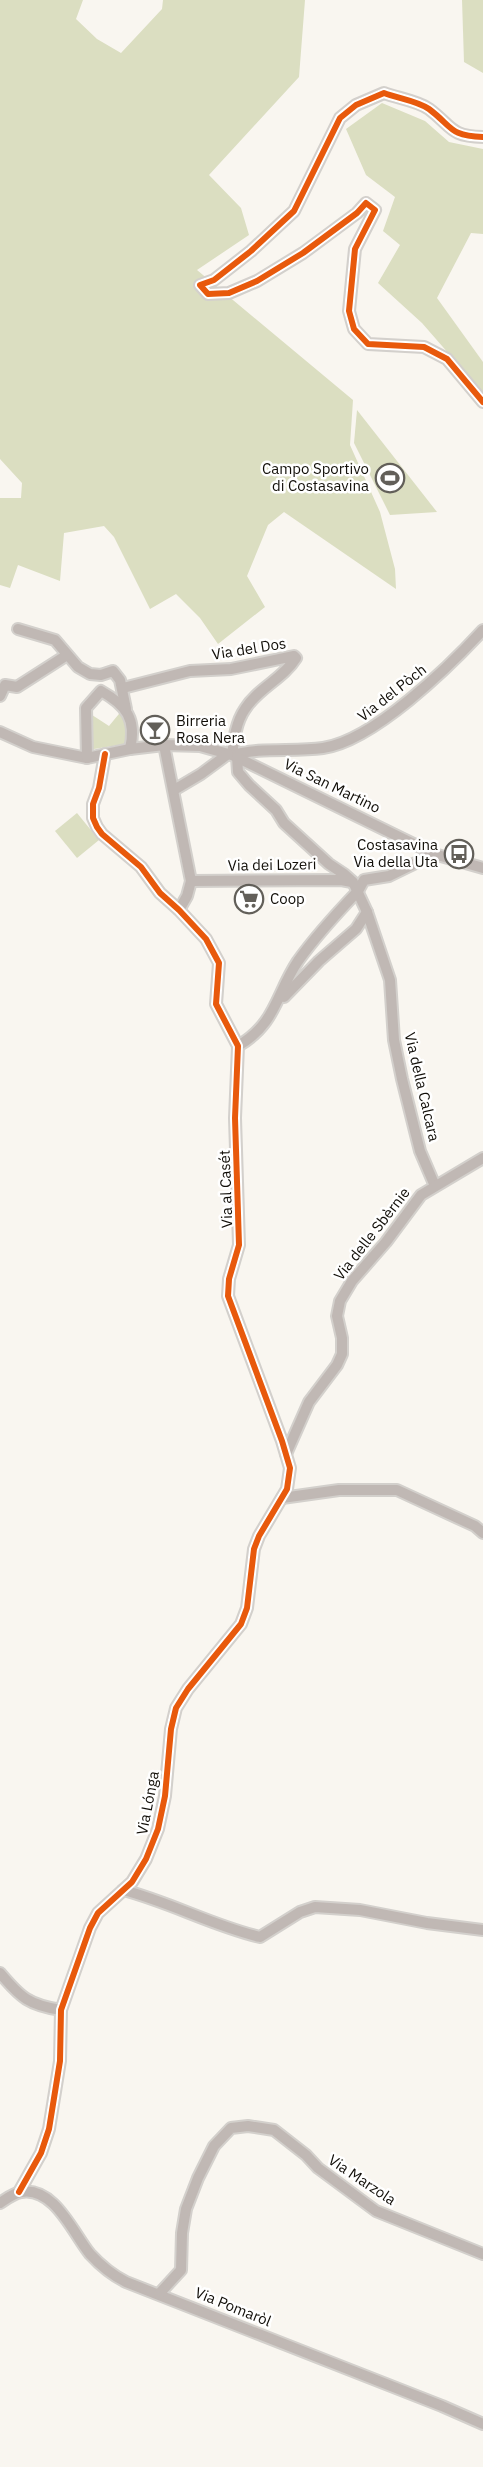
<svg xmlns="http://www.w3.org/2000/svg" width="483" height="2467" font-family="'IBM Plex Sans',sans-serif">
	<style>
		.green { fill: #dbdec1 }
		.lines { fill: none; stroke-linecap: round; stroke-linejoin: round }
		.minor-casing { stroke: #d3d0cc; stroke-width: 14 }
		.minor { stroke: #c0b8b4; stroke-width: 10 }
		.cycleway-casing { stroke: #fff; stroke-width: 10 }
		.cycleway { stroke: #e8590c; stroke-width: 6 }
		.labels { text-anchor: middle; stroke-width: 5; stroke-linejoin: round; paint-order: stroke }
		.poi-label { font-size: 15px; fill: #110e08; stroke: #fff; text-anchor: end }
		.street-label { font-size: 15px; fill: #110e08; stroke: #fff }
	</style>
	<rect width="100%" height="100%" fill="#f9f6f0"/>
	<g class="green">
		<path d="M 0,0 L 83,0 L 76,19 L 97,39 L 121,53 L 162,9 L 163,0 L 305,0 L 299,77 L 209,175 L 241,208 L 249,235 L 197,270 L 353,400 L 350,445 L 380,512 L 395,569 L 396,589 L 284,512 L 268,525 L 247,576 L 265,607 L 218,644 L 200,618 L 176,594 L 150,609 L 114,537 L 104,526 L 64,533 L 60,581 L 18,565 L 10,588 L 0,585 L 0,498 L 21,498 L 22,483 L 0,459 Z"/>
		<path d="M 462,0 L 483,0 L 483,73 L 464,62 Z"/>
		<path d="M 382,103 L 425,121 L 449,142 L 483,149 L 483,234 L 471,233 L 437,298 L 483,362 L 483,393 L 422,323 L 378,283 L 400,245 L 383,231 L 395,197 L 366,175 L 346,129 Z"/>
		<path d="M 357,410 L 437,512 L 390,515 L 354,443 Z"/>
		<path d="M 123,709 L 131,743 L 88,750 L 89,713 L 109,726 Z"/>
		<path d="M 77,813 L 99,840 L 77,858 L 55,831 Z"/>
	</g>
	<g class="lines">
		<g class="minor-casing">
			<g id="minor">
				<path d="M 483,137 C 449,136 453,127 429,109 C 418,101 397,98 384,93 L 356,105 L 340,118 L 294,211 L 251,251 L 214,280 L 200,285 L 208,294 L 229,293 L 257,281 L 303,253 L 357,213 L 366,203 L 375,210 L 355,249 L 349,311 L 354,329 L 368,344 L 424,347 L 447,359 L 483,402"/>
				<path d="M 18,629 L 55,640 L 78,667 L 90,674 L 101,675 L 113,671 L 120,680 L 126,709"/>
				<path d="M 123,688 L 190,671 L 231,669 L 294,656 L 296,658 C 283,679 258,688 245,709 C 236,722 234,739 232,755 C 261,747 293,752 323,748 C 373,741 449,667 483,630"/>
				<path d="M 0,696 L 5,685 L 17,687 L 67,655"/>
				<path d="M 0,732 L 33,747 L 87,758 L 130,749 L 164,745 L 200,746 L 232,755 L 434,854 L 483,868"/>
				<path d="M 164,745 L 191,881 L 187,896 L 179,910"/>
				<path d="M 237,757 L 238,772 L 249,785 L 276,810 L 284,823 L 329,864 L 344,874 L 353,882 L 367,912 L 390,980 L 394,1040 L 402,1079 L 420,1151 L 435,1186"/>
				<path d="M 87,758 L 86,708 L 101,691 C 126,705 137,719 130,749"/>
				<path d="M 174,790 L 201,774 L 228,754"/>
				<path d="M 191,881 L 341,880 L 352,882"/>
				<path d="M 284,997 L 319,961 L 356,929 L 367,912"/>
				<path d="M 238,1046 C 276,1024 276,994 298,961 C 315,937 337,913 358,891 L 364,880 L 389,876 L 434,854"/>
				<path d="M 286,1454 L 309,1402 L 337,1365 L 342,1354 L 342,1338 L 337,1316 L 340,1301 L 352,1281 L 386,1242 L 421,1195 L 483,1158"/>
				<path d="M 282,1498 L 339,1490 L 397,1490 L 475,1526 L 483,1533"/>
				<path d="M 123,1890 C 170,1902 213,1926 260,1937 L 300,1912 L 315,1907 L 360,1910 L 427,1923 L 483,1930"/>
				<path d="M 0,1973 C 21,1998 29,2005 61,2010"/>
				<path d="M 19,2192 L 41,2153 L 49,2129 L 60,2061 L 61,2010 L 90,1928 L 98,1913 L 132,1882 L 146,1859 L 158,1829 L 165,1796 L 171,1729 L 176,1708 L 188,1689 L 241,1624 L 247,1608 L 254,1549 L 259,1536 L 287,1489 L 290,1468 L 282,1441 L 228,1296 L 229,1279 L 239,1245 L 235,1118 L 238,1046 L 216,1004 L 219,963 L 206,939 L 179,910 L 160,893 L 141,867 L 102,834 L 97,827 L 93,818 L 93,804 L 99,788 L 105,754"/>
				<path d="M 0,2203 C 6,2199 14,2193 21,2192 C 54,2186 73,2233 90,2254 C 101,2266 112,2275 126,2282 L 442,2406 L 483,2424"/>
				<path d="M 159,2294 L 181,2270 L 182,2233 L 186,2209 L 198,2178 L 214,2146 L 231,2128 L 248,2126 L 274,2130 L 306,2155 L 318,2168 L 376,2211 L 483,2254"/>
			</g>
		</g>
		<use href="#minor" class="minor"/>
		<g class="cycleway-casing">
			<g id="cycleway">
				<path d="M 483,137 C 449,136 453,127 429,109 C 418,101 397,98 384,93 L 356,105 L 340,118 L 294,211 L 251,251 L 214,280 L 200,285 L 208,294 L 229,293 L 257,281 L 303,253 L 357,213 L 366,203 L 375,210 L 355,249 L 349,311 L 354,329 L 368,344 L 424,347 L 447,359 L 483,402"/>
				<path d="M 19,2192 L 41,2153 L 49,2129 L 60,2061 L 61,2010 L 90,1928 L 98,1913 L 132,1882 L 146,1859 L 158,1829 L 165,1796 L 171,1729 L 176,1708 L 188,1689 L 241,1624 L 247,1608 L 254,1549 L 259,1536 L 287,1489 L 290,1468 L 282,1441 L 228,1296 L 229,1279 L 239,1245 L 235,1118 L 238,1046 L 216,1004 L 219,963 L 206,939 L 179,910 L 160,893 L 141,867 L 102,834 L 97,827 L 93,818 L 93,804 L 99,788 L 105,754"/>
			</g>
		</g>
		<use href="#cycleway" class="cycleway"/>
	</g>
	<defs>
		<g id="stadium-ring" transform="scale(1.5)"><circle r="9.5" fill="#fff" stroke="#625f59" stroke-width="1.5"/><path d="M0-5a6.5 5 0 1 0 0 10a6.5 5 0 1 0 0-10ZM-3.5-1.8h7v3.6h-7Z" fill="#625f59"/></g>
		<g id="bar-ring" transform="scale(1.5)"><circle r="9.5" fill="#fff" stroke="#625f59" stroke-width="1.5"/><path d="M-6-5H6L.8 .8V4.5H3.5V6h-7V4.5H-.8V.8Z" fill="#625f59"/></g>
		<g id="bus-ring" transform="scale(1.5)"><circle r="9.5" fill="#fff" stroke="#625f59" stroke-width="1.5"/><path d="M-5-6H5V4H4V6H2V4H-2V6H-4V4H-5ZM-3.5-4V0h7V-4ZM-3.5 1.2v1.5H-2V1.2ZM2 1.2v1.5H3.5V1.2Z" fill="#625f59"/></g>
		<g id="supermarket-ring" transform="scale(1.5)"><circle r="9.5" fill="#fff" stroke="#625f59" stroke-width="1.5"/><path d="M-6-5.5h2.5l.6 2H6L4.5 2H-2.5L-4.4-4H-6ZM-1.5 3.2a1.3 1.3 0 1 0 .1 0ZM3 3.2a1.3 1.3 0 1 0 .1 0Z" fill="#625f59"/></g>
	</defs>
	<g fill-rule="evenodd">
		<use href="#stadium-ring" x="390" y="478"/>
		<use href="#bar-ring" x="155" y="730"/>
		<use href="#bus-ring" x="459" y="854"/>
		<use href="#supermarket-ring" x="249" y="899"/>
	</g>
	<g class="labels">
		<g class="poi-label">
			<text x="369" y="474">Campo Sportivo<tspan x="369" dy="17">di Costasavina</tspan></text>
			<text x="176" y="726" text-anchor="start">Birreria<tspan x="176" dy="17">Rosa Nera</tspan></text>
			<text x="438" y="850">Costasavina<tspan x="438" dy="17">Via della Uta</tspan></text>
			<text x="270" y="904" text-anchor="start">Coop</text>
		</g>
		<g class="street-label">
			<text transform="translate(249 649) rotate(-9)" y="5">Via del Dos</text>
			<text transform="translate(392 693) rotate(-38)" y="5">Via del Pòch</text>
			<text transform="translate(332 786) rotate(26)" y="5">Via San Martino</text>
			<text transform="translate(272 865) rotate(-1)" y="5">Via dei Lozeri</text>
			<text transform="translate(422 1087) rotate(77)" y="5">Via della Calcara</text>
			<text transform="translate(226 1189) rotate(-92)" y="5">Via al Casét</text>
			<text transform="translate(372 1234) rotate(-52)" y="5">Via delle Sbèrnie</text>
			<text transform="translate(148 1803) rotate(-79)" y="5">Via Lónga</text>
			<text transform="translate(362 2180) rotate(34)" y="5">Via Marzola</text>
			<text transform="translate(233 2307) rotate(22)" y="5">Via Pomaròl</text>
		</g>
	</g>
</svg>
